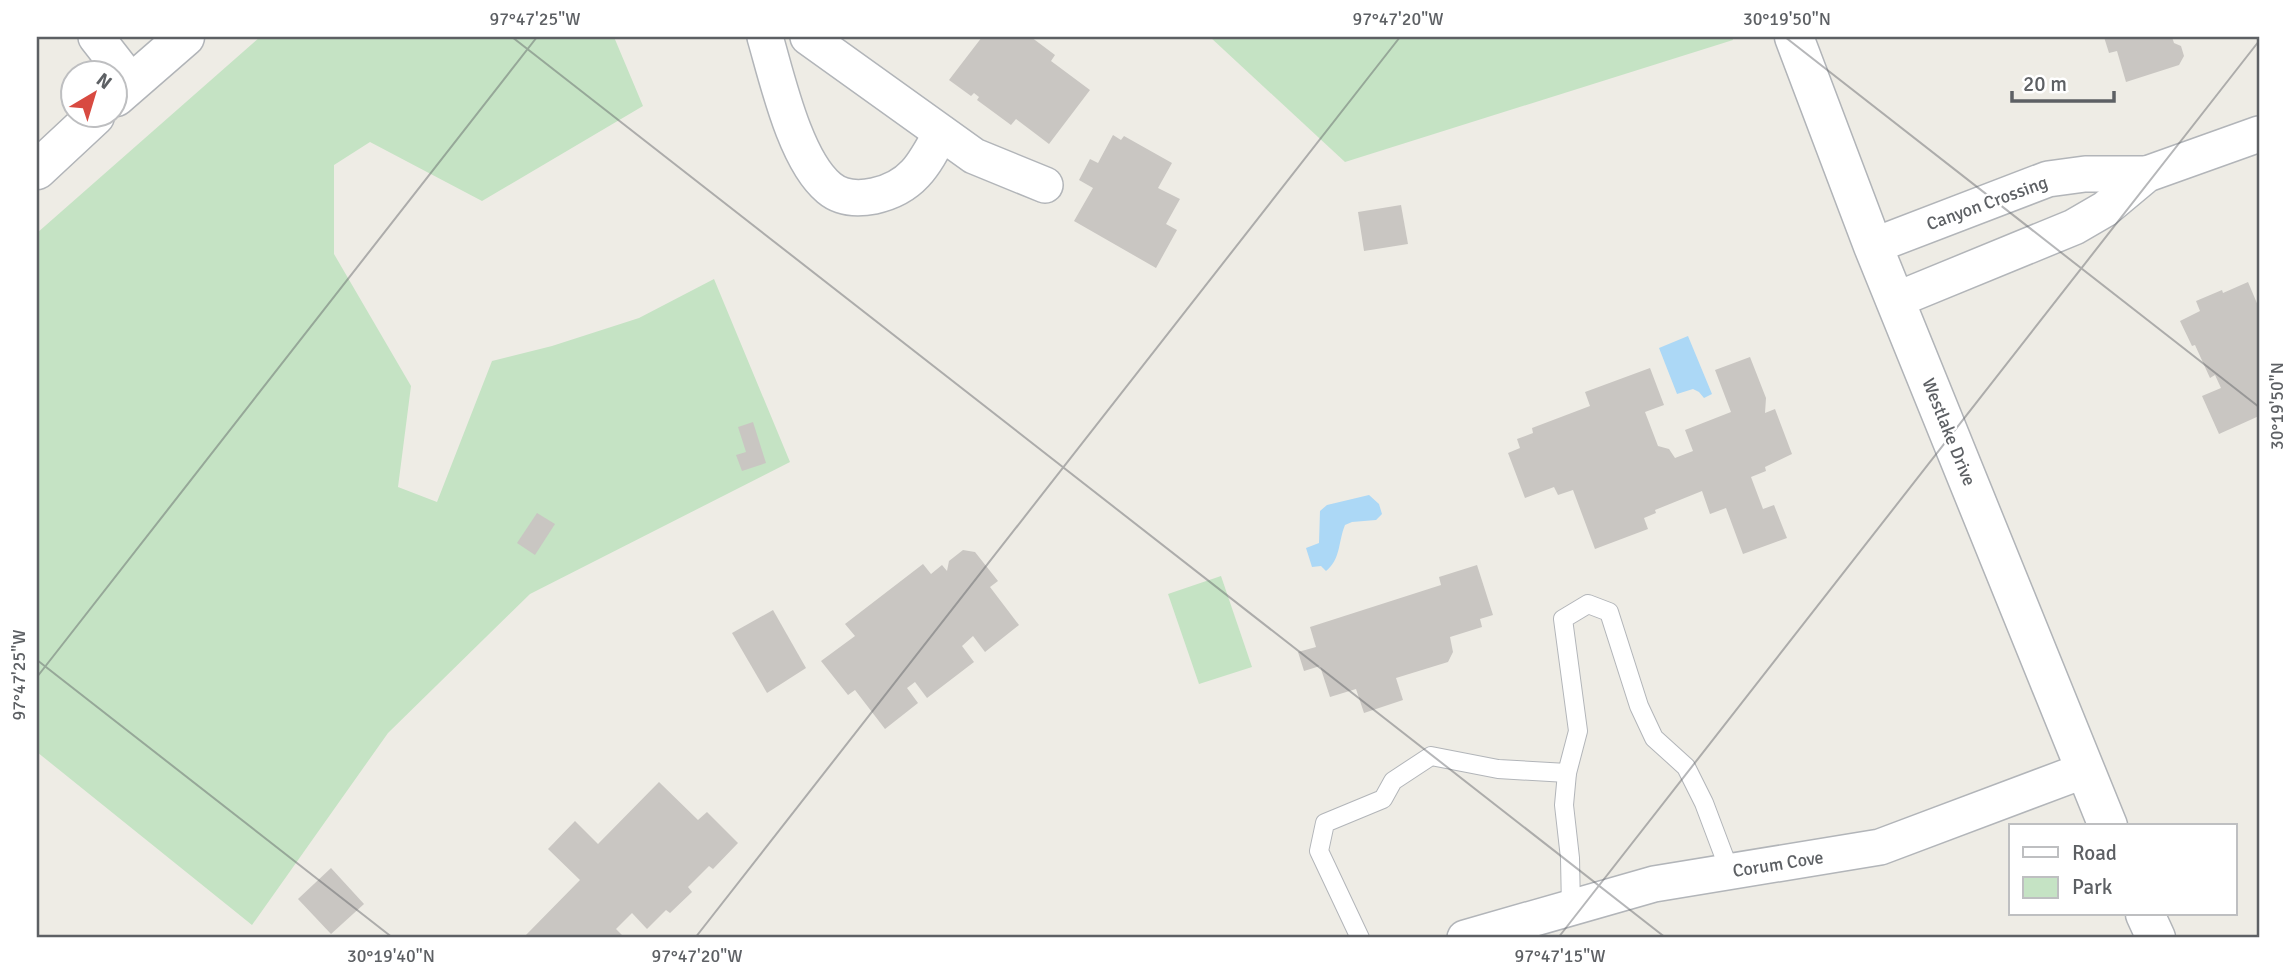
<svg xmlns="http://www.w3.org/2000/svg" width="2296" height="975" font-family="Signika,sans-serif">
	<style>
		.green { fill: #c5e3c4 }
		.water { fill: #acd8f6 }
		.building { fill: #c9c6c2 }
		.lines { fill: none; stroke-linecap: round; stroke-linejoin: round }
		.lane-casing { stroke: #b2b5b9; stroke-width: 20 }
		.street-casing { stroke: #b2b5b9; stroke-width: 38 }
		.secondary-casing { stroke: #b1b4b8; stroke-width: 41 }
		.lane { stroke: #fff; stroke-width: 18 }
		.street { stroke: #fff; stroke-width: 35 }
		.secondary { stroke: #fff; stroke-width: 38 }
		.ticks { fill: none; stroke: #5d6064; stroke-width: 2; stroke-opacity: 0.45 }
		.labels { text-anchor: middle; stroke-width: 5; stroke-linejoin: round; paint-order: stroke }
		.street-label { font-size: 18px; fill: #5d6064; stroke: #fff }
		.neatline { fill: none; stroke: #5d6064; stroke-width: 2.5 }
		.ticks-label { font-size: 18px; text-anchor: middle; fill: #5d6064 }
	</style>
	<rect width="100%" height="100%" fill="#eeece5"/>
	<g class="green">
		<path d="M 260,37 L 614,37 L 643,106 L 482,201 L 370,142 L 334,165 L 334,254 L 411,386 L 398,487 L 437,502 L 492,361 L 552,346 L 639,318 L 714,279 L 790,462 L 530,594 L 388,733 L 252,925 L 37,752 L 37,233 Z"/>
		<path d="M 1210,37 L 1732,37 L 1733,40 L 1345,162 Z"/>
		<path d="M 1221,576 L 1252,667 L 1199,684 L 1168,594 Z"/>
	</g>
	<g class="water">
		<path d="M 1688,336 L 1712,394 L 1704,398 L 1699,392 L 1693,389 L 1677,394 L 1659,348 Z"/>
		<path d="M 1369,495 L 1379,504 L 1382,514 L 1376,520 L 1352,522 L 1345,525 C 1338,542 1341,559 1326,571 L 1321,566 L 1312,567 L 1306,548 L 1319,543 L 1320,511 L 1327,505 Z"/>
	</g>
	<g class="building">
		<path d="M 982,37 L 1031,37 L 1055,55 L 1051,61 L 1090,90 L 1049,144 L 1016,119 L 1011,125 L 977,100 L 979,97 L 974,93 L 971,96 L 949,80 Z"/>
		<path d="M 2104,37 L 2172,37 L 2174,43 L 2181,46 L 2184,56 L 2179,65 L 2126,82 L 2117,51 L 2109,53 Z"/>
		<path d="M 1113,135 L 1121,140 L 1124,136 L 1172,163 L 1158,188 L 1180,199 L 1166,224 L 1177,230 L 1156,268 L 1074,221 L 1093,188 L 1079,180 L 1090,159 L 1098,163 Z"/>
		<path d="M 1401,205 L 1408,244 L 1364,251 L 1358,212 Z"/>
		<path d="M 2248,282 L 2259,308 L 2259,416 L 2219,434 L 2202,396 L 2221,388 L 2215,375 L 2210,378 L 2195,345 L 2192,346 L 2180,321 L 2200,311 L 2196,301 L 2222,290 L 2223,293 Z"/>
		<path d="M 1750,357 L 1766,398 L 1765,413 L 1775,409 L 1792,454 L 1765,467 L 1766,471 L 1751,477 L 1763,509 L 1774,505 L 1787,538 L 1743,554 L 1726,508 L 1710,514 L 1702,491 L 1655,510 L 1656,513 L 1644,518 L 1648,529 L 1595,549 L 1573,490 L 1558,495 L 1554,487 L 1525,498 L 1508,453 L 1520,448 L 1517,439 L 1533,433 L 1532,428 L 1590,406 L 1585,392 L 1650,368 L 1664,405 L 1645,412 L 1658,446 L 1669,449 L 1675,458 L 1693,451 L 1685,430 L 1731,412 L 1715,370 Z"/>
		<path d="M 753,422 L 766,463 L 742,471 L 736,455 L 746,452 L 738,427 Z"/>
		<path d="M 537,513 L 555,524 L 535,555 L 517,543 Z"/>
		<path d="M 963,550 L 975,552 L 998,581 L 990,587 L 1019,625 L 985,652 L 973,636 L 962,646 L 974,662 L 927,698 L 915,682 L 907,688 L 918,703 L 885,729 L 855,690 L 848,695 L 821,661 L 855,636 L 845,624 L 923,564 L 931,574 L 942,565 L 947,571 L 949,561 Z"/>
		<path d="M 1477,565 L 1493,615 L 1480,619 L 1482,627 L 1450,637 L 1453,652 L 1448,662 L 1396,678 L 1403,700 L 1364,713 L 1356,689 L 1330,697 L 1320,666 L 1304,671 L 1298,652 L 1316,647 L 1310,627 L 1441,585 L 1439,577 Z"/>
		<path d="M 773,610 L 806,668 L 767,693 L 732,633 Z"/>
		<path d="M 659,782 L 698,820 L 707,812 L 738,843 L 713,869 L 709,866 L 688,887 L 692,892 L 670,913 L 666,910 L 647,929 L 632,913 L 616,929 L 625,938 L 527,938 L 525,936 L 580,880 L 548,849 L 575,821 L 598,844 Z"/>
		<path d="M 331,868 L 364,904 L 331,934 L 298,899 Z"/>
	</g>
	<g class="lines">
		<g class="lane-casing">
			<g id="lane">
				<path d="M 1571,908 L 1570,858 L 1564,805 L 1567,773 L 1578,731 L 1563,619 L 1588,604 L 1609,612 L 1639,706 L 1654,738 L 1686,767 L 1704,803 L 1730,872"/>
				<path d="M 1360,938 L 1319,851 L 1325,823 L 1383,799 L 1393,781 L 1431,756 L 1498,769 L 1567,773"/>
			</g>
		</g>
		<g class="street-casing">
			<g id="street">
				<path d="M 96,37 L 131,82"/>
				<path d="M 765,37 C 777,78 795,160 829,188 C 842,199 859,199 874,196 C 912,188 924,165 941,133"/>
				<path d="M 808,37 L 974,156 L 1045,185"/>
				<path d="M 1873,246 L 2048,179 L 2085,174 L 2147,174"/>
				<path d="M 1896,300 L 2074,227 L 2105,209 L 2147,174 L 2259,134"/>
				<path d="M 1465,938 L 1654,884 L 1880,847 L 2085,770"/>
			</g>
		</g>
		<g class="secondary-casing">
			<g id="secondary">
				<path d="M 1794,37 L 1873,246 L 2108,826"/>
				<path d="M 116,97 L 185,37"/>
				<path d="M 37,170 L 95,116"/>
				<path d="M 2145,914 L 2156,938"/>
			</g>
		</g>
		<use href="#lane" class="lane"/>
		<use href="#street" class="street"/>
		<use href="#secondary" class="secondary"/>
	</g>
	<path class="ticks" d="M 512,37 L 1666,938M 1785,37 L 2259,407M 37,660 L 393,938M 37,677 L 537,37M 695,938 L 1400,37M 1558,938 L 2259,41"/>
	<g class="labels">
		<g class="street-label">
			<text transform="translate(1987 203) rotate(-20)" y="6">Canyon Crossing</text>
			<text transform="translate(1949 432) rotate(68)" y="6">Westlake Drive</text>
			<text transform="translate(1778 864) rotate(-9)" y="6">Corum Cove</text>
		</g>
	</g>
	<rect width="2296" height="975" fill="none" stroke="#ffffff" stroke-width="77"/>
	<rect x="2009" y="824" width="228" height="91" fill="#ffffff" stroke="#bebfc1" stroke-width="2"/>
	<rect x="2023" y="847" width="35" height="10" fill="#ffffff" stroke="#bebfc1" stroke-width="2"/>
	<text x="2072" y="860" font-size="21" fill="#5d6064">Road</text>
	<rect x="2023" y="877" width="35" height="21" fill="#c5e3c4" stroke="#bebfc1" stroke-width="2"/>
	<text x="2072" y="894" font-size="21" fill="#5d6064">Park</text>
	<g transform="translate(94 94) rotate(38)"><circle r="33" fill="#ffffff" stroke="#bebfc1" stroke-width="2"/>
	<path d="M0-5L12 26L0 18L-12 26Z" fill="#d84a41"/>
	<text y="-10" font-size="19" font-weight="bold" text-anchor="middle" fill="#5d6064">N</text>
	</g>
	<path d="M2012 91v10h102v-10" fill="none" stroke="#5d6064" stroke-width="3.5"/>
	<text x="2023" y="91" font-size="21" fill="#5d6064" stroke="#ffffff" stroke-width="5" paint-order="stroke">20 m</text>
	<rect x="38" y="38" width="2220" height="898" class="neatline"/>
	<g class="ticks-label">
		<text x="535" y="25">97°47'25"W</text>
		<text x="1398" y="25">97°47'20"W</text>
		<text x="1787" y="25">30°19'50"N</text>
		<text transform="translate(2277 406) rotate(-90)" y="6">30°19'50"N</text>
		<text transform="translate(19 675) rotate(-90)" y="6">97°47'25"W</text>
		<text x="391" y="962">30°19'40"N</text>
		<text x="697" y="962">97°47'20"W</text>
		<text x="1560" y="962">97°47'15"W</text>
	</g>
</svg>
